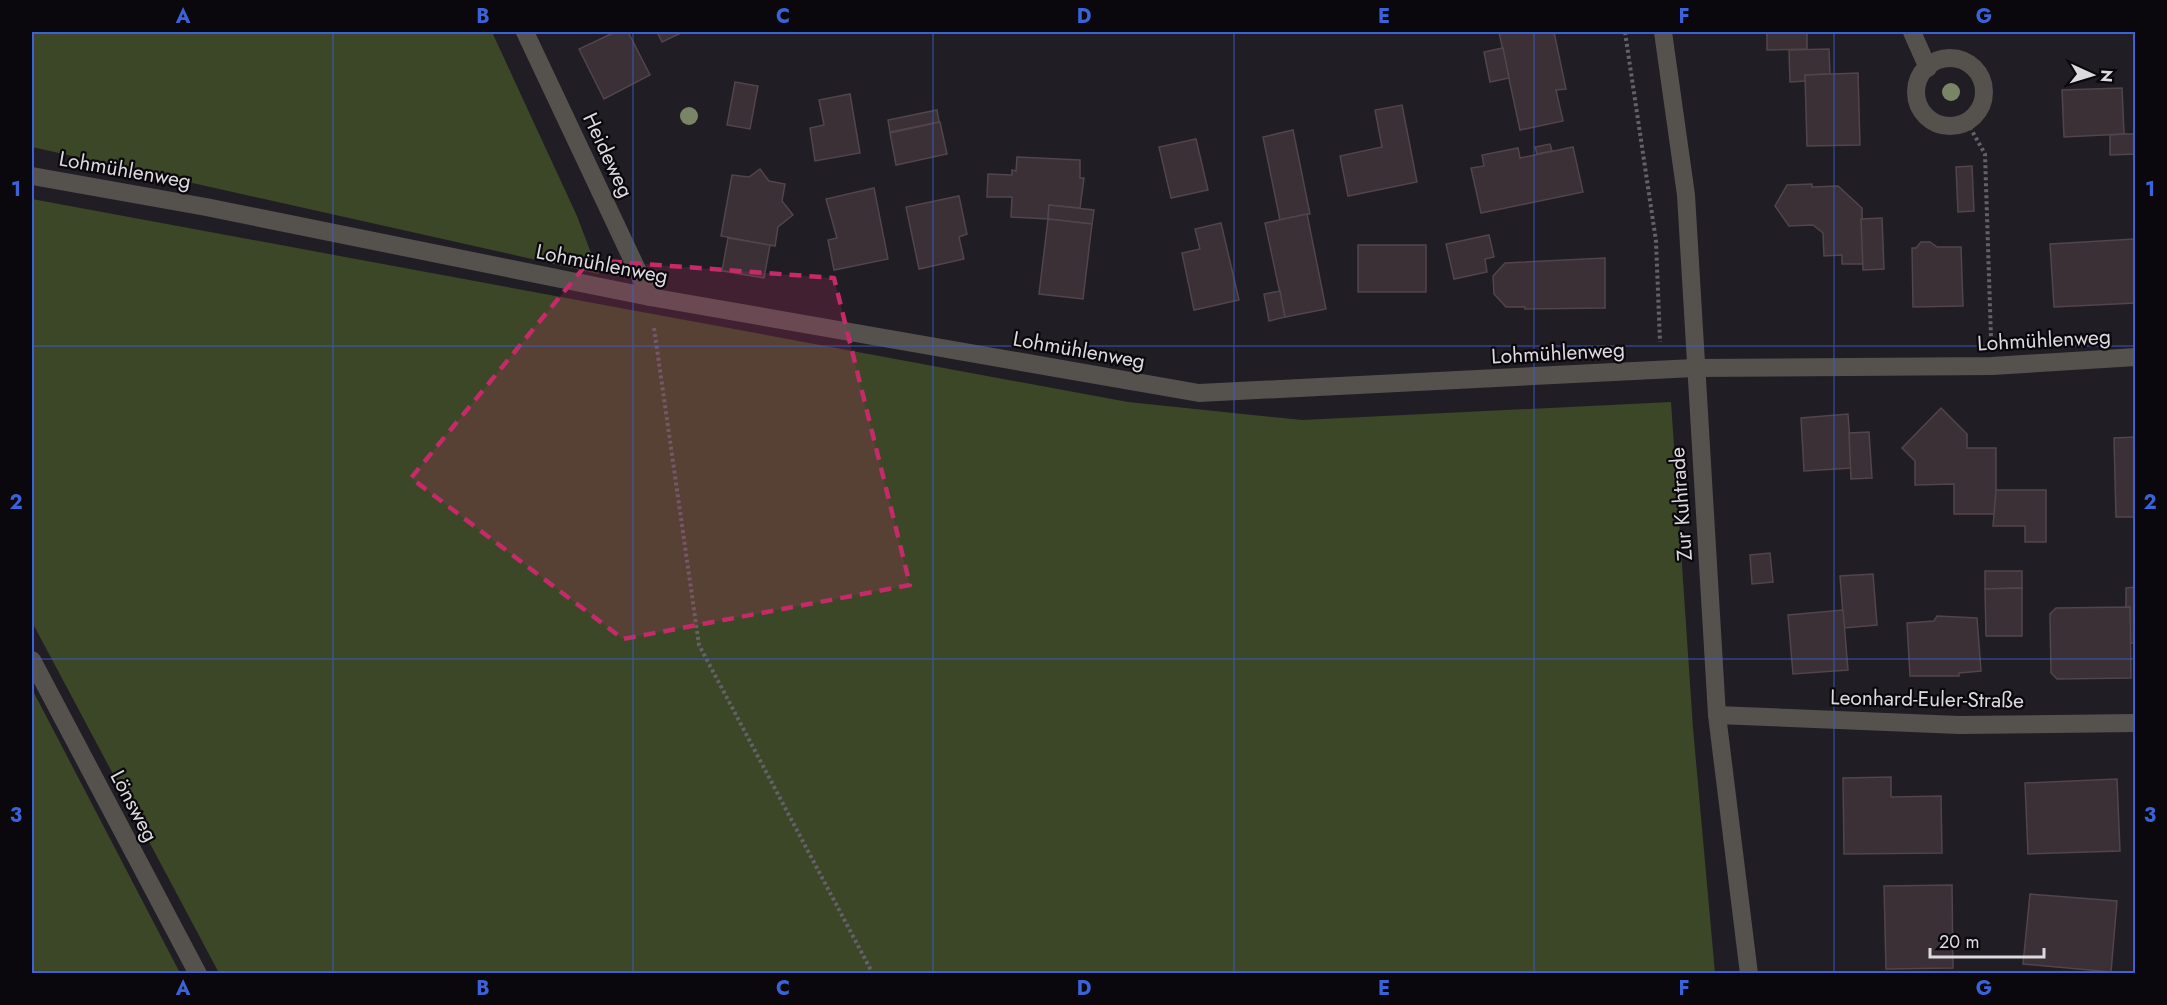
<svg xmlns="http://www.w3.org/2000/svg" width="2167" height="1005" font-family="Jost,sans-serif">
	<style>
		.green { fill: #3b4727 }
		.building { fill: #3b3035; stroke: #51454b; stroke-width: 1.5 }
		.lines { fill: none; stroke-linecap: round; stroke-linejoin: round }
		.path { stroke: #646168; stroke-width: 4; stroke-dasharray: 3 3; stroke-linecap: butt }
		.street { stroke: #55514d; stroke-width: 18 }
		.tree { fill: #7a8568 }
		.marked { fill: #c52b68; fill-opacity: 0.2; stroke: #c52b68; stroke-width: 4.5; stroke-dasharray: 12 8; stroke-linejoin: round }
		.grid { fill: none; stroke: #3a63d9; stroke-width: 1.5; stroke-opacity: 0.55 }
		.labels { text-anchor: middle; stroke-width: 4.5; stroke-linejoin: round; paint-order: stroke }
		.street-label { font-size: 21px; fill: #dcd9df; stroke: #0a080c }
		.neatline { fill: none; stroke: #3a63d9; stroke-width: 2 }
		.grid-label { font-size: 20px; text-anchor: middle; font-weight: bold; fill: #3a63d9 }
	</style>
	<rect width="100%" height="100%" fill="#211d25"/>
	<g class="green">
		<path d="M 32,32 L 492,32 L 577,216 L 599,274 L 32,147 Z"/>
		<path d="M 32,199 L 1128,402 L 1302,420 L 1671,402 L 1693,728 L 1715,973 L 219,973 L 32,622 Z"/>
		<path d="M 32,689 L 180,973 L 32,973 Z"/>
	</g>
	<g class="building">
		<path d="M 615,32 L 628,32 L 650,75 L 604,99 L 579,49 Z"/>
		<path d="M 657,32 L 683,32 L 662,42 Z"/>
		<path d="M 1499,32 L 1554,32 L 1566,89 L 1556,90 L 1563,121 L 1520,130 Z"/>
		<path d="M 1767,32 L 1807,32 L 1807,49 L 1767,50 Z"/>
		<path d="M 1503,48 L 1509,78 L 1490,82 L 1484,52 Z"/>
		<path d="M 1829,49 L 1830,74 L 1805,75 L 1806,81 L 1790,82 L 1789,50 Z"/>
		<path d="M 1858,73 L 1860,145 L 1807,146 L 1805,75 Z"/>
		<path d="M 735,82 L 758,86 L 750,129 L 727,125 Z"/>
		<path d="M 2122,88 L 2124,134 L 2064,137 L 2062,90 Z"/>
		<path d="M 850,94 L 860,153 L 815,161 L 810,128 L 824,125 L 819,100 Z"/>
		<path d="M 1402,105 L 1417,182 L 1348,196 L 1340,156 L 1382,147 L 1375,110 Z"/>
		<path d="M 937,110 L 939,122 L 890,132 L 888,120 Z"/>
		<path d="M 940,122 L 947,154 L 896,165 L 890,133 Z"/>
		<path d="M 1293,130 L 1310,214 L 1280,220 L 1263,137 Z"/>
		<path d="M 2124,134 L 2136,134 L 2136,154 L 2110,155 L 2110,135 Z"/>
		<path d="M 1196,139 L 1208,190 L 1171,198 L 1159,147 Z"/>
		<path d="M 1550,144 L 1552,151 L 1537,154 L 1535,147 Z"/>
		<path d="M 1573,147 L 1583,192 L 1481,213 L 1471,168 L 1484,166 L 1482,155 L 1518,148 L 1520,158 Z"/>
		<path d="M 1017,157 L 1080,160 L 1080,178 L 1084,178 L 1080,208 L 1049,205 L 1048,219 L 1011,217 L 1012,197 L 987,197 L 988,174 L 1012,175 L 1012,170 L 1016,171 Z"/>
		<path d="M 1972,166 L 1974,211 L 1958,212 L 1956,167 Z"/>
		<path d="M 760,169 L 769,181 L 785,184 L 782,201 L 793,215 L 778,227 L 775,246 L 721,236 L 732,175 L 749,177 Z"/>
		<path d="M 1812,184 L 1812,187 L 1838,186 L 1862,208 L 1863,264 L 1842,264 L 1842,255 L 1824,256 L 1823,233 L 1813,225 L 1789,226 L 1775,206 L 1787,185 Z"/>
		<path d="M 874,188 L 888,259 L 834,270 L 828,240 L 837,238 L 826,199 Z"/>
		<path d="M 959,196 L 967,234 L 959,237 L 964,259 L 919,269 L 906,207 Z"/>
		<path d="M 1049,205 L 1094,210 L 1092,224 L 1048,219 Z"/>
		<path d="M 1307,214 L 1326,309 L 1285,317 L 1265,223 Z"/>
		<path d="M 1882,218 L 1884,269 L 1863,270 L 1861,219 Z"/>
		<path d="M 1048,219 L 1092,224 L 1083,299 L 1039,294 Z"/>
		<path d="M 1221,223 L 1239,300 L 1194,310 L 1182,253 L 1200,249 L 1195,229 Z"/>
		<path d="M 1489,235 L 1494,257 L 1485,259 L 1487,272 L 1454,279 L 1446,244 Z"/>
		<path d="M 728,238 L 770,245 L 764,278 L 722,271 Z"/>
		<path d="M 2134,239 L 2136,303 L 2054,307 L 2050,244 Z"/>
		<path d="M 1921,242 L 1930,242 L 1937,247 L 1961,247 L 1963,306 L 1913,307 L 1912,248 L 1916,248 Z"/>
		<rect x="1358" y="245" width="68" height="47"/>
		<path d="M 1605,258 L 1605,308 L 1525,309 L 1525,307 L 1506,307 L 1494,294 L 1493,276 L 1505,263 Z"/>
		<path d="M 1280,291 L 1285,317 L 1269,321 L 1264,294 Z"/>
		<path d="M 1941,408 L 1967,434 L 1967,448 L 1996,448 L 1996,514 L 1954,514 L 1954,484 L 1915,485 L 1915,461 L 1902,448 Z"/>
		<path d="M 1848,414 L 1852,468 L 1804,471 L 1801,418 Z"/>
		<path d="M 1869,432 L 1872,478 L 1851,479 L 1849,433 Z"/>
		<path d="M 2136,437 L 2136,517 L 2116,517 L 2114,438 Z"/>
		<path d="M 1996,490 L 2046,490 L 2046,542 L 2025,542 L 2025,526 L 1993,526 Z"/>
		<path d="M 1770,553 L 1773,582 L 1752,584 L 1750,555 Z"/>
		<path d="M 1985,571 L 2022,571 L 2022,588 L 1985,589 Z"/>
		<path d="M 1873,574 L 1877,625 L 1844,628 L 1840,576 Z"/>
		<path d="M 2136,587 L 2136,643 L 2130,643 L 2130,607 L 2126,608 L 2126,588 Z"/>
		<path d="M 2022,588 L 2022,636 L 1986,636 L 1985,589 Z"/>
		<path d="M 2130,607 L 2131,678 L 2057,679 L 2051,673 L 2050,614 L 2056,608 Z"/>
		<path d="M 1843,610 L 1848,670 L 1793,674 L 1788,615 Z"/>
		<path d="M 1937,616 L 1977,618 L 1981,671 L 1959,673 L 1959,676 L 1910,676 L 1907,623 L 1934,621 Z"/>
		<path d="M 1891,777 L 1891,797 L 1941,796 L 1942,853 L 1844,854 L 1843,778 Z"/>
		<path d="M 2117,779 L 2120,851 L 2028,854 L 2025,783 Z"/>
		<path d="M 1952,885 L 1953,968 L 1886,969 L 1884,886 Z"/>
		<path d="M 2030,894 L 2117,901 L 2111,972 L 2023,964 Z"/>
	</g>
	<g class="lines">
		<g class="path">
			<path d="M 1625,32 L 1656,241 L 1660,342"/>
			<path d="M 1967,122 L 1985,154 L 1991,338"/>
			<path d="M 654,328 L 699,645 L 873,974"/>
		</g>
		<g class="street">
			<path d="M 525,32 L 650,297"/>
			<path d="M 1663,32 L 1686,195 L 1717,715 L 1749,974"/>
			<path d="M 1912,32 L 1928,68"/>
			<circle cx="1950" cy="92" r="34"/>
			<path d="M 32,176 L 206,207 L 650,297 L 1199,393 L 1694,368 L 1992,366 L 2136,357"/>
			<path d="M 32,660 L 198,974"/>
			<path d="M 1717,715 L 1959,725 L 2136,723"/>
		</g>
	</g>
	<g class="tree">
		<circle cx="1951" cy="92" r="9"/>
		<circle cx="689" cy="116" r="9"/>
	</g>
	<path class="marked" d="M 590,260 L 834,278 L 910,585 L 623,639 L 411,478 Z"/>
	<path class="grid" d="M 333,32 L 333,974M 633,32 L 633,974M 933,32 L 933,974M 1234,32 L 1234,974M 1534,32 L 1534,974M 1834,32 L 1834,974M 32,346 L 2136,346M 32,659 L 2136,659"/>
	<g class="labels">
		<g class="street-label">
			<text transform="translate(608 155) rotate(65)" y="7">Heideweg</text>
			<text transform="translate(125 170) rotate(10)" y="7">Lohmühlenweg</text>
			<text transform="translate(602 264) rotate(11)" y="7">Lohmühlenweg</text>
			<text transform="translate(2044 340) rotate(-3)" y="7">Lohmühlenweg</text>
			<text transform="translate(1079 350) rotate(10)" y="7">Lohmühlenweg</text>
			<text transform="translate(1558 353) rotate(-3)" y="7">Lohmühlenweg</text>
			<text transform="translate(1681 504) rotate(-94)" y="7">Zur Kuhtrade</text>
			<text transform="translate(1927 699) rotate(1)" y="7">Leonhard-Euler-Straße</text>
			<text transform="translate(134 806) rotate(62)" y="7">Lönsweg</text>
		</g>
	</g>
	<rect width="2167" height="1005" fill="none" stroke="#0a080c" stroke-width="66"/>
	<g transform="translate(2092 75) rotate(94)" stroke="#0a080c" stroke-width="4.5" paint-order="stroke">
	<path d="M0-4.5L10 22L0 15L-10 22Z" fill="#dcd9df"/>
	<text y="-9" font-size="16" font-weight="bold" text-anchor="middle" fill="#dcd9df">N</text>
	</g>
	<path d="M1930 948v9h114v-9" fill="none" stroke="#dcd9df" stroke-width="3"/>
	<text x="1939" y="948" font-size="18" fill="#dcd9df" stroke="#0a080c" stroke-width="4.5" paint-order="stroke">20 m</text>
	<rect x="33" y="33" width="2101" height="939" class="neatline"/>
	<g class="grid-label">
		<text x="183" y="23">A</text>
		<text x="483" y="23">B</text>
		<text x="783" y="23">C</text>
		<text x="1084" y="23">D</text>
		<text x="1384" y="23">E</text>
		<text x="1684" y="23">F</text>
		<text x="1984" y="23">G</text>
		<text x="16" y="196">1</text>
		<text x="2150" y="196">1</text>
		<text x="16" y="509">2</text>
		<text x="2150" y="509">2</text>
		<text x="16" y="822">3</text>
		<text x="2150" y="822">3</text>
		<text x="183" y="995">A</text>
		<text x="483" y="995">B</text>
		<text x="783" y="995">C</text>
		<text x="1084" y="995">D</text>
		<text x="1384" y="995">E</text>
		<text x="1684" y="995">F</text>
		<text x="1984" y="995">G</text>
	</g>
</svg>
